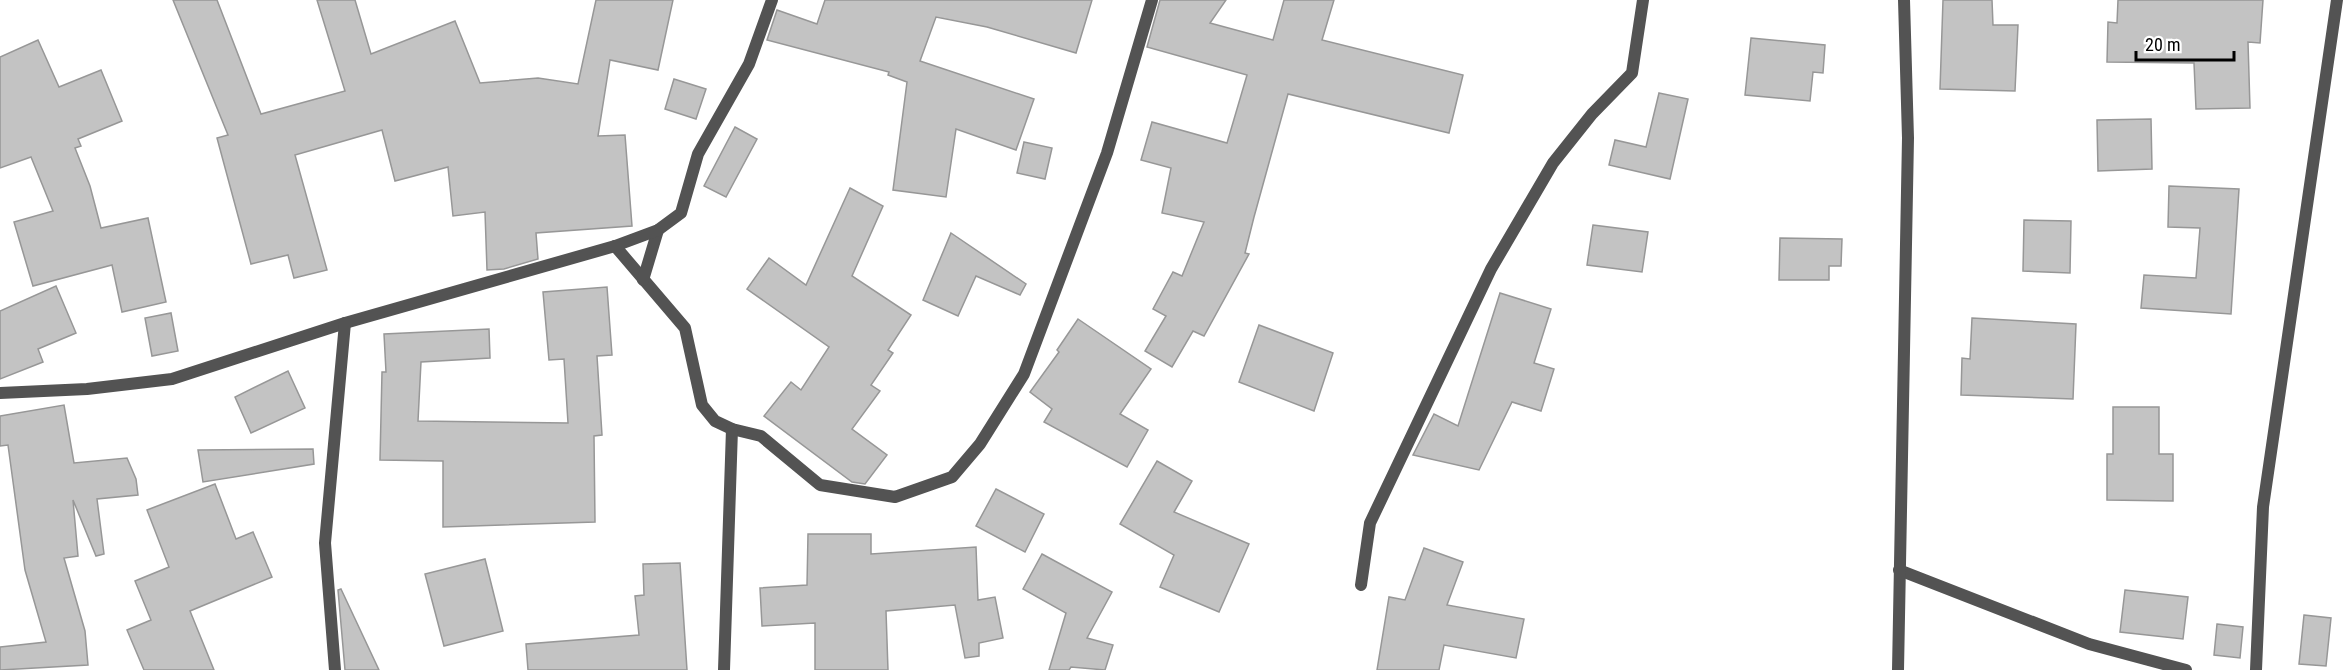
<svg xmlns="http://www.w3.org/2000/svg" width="2352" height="670" font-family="'Roboto Condensed',sans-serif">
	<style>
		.building { fill: #c3c3c3; stroke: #979797; stroke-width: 1.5 }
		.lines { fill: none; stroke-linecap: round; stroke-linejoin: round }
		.minor { stroke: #535353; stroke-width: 12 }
	</style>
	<rect width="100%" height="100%" fill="#fff"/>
	<g class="building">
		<path d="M 173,0 L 217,0 L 261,114 L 345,91 L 317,0 L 355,0 L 371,54 L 455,21 L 480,83 L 538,78 L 578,84 L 596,0 L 673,0 L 658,70 L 610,60 L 598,136 L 625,135 L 632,226 L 536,233 L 538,259 L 504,269 L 487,270 L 485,212 L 453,216 L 448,167 L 395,181 L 382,130 L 295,155 L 327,270 L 294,278 L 288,255 L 251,264 L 217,138 L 228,135 Z"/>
		<path d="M 825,0 L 1092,0 L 1076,53 L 987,27 L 936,17 L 920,61 L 1034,99 L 1016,150 L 956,129 L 946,197 L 893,190 L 907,82 L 888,75 L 889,72 L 767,40 L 777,10 L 817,24 Z"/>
		<path d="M 1160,0 L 1226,0 L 1210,23 L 1273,40 L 1284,0 L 1334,0 L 1322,40 L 1463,75 L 1449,133 L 1288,94 L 1254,217 L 1245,253 L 1249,254 L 1204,336 L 1193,331 L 1172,367 L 1145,351 L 1166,316 L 1153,309 L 1173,272 L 1182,276 L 1204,222 L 1162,213 L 1171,168 L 1141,160 L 1152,122 L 1227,143 L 1247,75 L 1147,47 Z"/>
		<path d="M 1943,0 L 1992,0 L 1993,25 L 2018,25 L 2015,91 L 1940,89 Z"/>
		<path d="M 2118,0 L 2263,0 L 2260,43 L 2248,42 L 2250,108 L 2196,109 L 2194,63 L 2107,62 L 2108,22 L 2117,23 Z"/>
		<path d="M 1751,38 L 1825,45 L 1823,73 L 1813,72 L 1810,101 L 1745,95 Z"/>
		<path d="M 38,40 L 59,87 L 101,70 L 122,121 L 78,139 L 81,146 L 75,148 L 90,186 L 101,228 L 148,218 L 166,302 L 122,312 L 112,265 L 33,286 L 14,222 L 53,211 L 31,157 L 0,168 L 0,57 Z"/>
		<path d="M 674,79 L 706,89 L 696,119 L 665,109 Z"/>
		<path d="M 1659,93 L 1688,99 L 1670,179 L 1609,165 L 1615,140 L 1646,147 Z"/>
		<path d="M 2151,119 L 2152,169 L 2098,171 L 2097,120 Z"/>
		<path d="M 735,127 L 757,139 L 726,197 L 704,186 Z"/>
		<path d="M 1024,142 L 1052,148 L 1045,179 L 1017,173 Z"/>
		<path d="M 2169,186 L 2239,189 L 2231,314 L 2141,308 L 2144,275 L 2196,278 L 2200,228 L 2168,227 Z"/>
		<path d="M 850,188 L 883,206 L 852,276 L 911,315 L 888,350 L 893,353 L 871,385 L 880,391 L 852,429 L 887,455 L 865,484 L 852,482 L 764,416 L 791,382 L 801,390 L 829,347 L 747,289 L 769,258 L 806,285 Z"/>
		<path d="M 2024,220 L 2071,221 L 2070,273 L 2023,271 Z"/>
		<path d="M 1593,225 L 1648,232 L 1642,272 L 1587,265 Z"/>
		<path d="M 951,233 L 1026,284 L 1020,295 L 976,276 L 958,316 L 923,300 Z"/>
		<path d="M 1780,238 L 1842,239 L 1841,266 L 1829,266 L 1829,280 L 1779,280 Z"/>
		<path d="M 56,286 L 76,333 L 38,349 L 43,362 L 0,379 L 0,311 Z"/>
		<path d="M 607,287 L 612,355 L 597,356 L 602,435 L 594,436 L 595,522 L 443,527 L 443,461 L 380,460 L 382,372 L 386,372 L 384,334 L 489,329 L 490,358 L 421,362 L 418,421 L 568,423 L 564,359 L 549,360 L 543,292 Z"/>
		<path d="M 1500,293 L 1551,309 L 1534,363 L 1554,369 L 1541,411 L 1512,402 L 1479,470 L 1413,455 L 1434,414 L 1458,426 Z"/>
		<path d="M 171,313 L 178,351 L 152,356 L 145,318 Z"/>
		<path d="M 1972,318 L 2076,324 L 2073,399 L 1961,395 L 1962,358 L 1970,359 Z"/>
		<path d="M 1078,319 L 1151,369 L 1120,414 L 1148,430 L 1127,467 L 1044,422 L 1052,409 L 1030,392 L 1059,352 L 1057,350 Z"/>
		<path d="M 1259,325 L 1333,353 L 1314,411 L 1239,382 Z"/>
		<path d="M 288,371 L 305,408 L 251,433 L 235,397 Z"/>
		<path d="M 64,405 L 74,463 L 127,458 L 136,479 L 138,495 L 97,499 L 104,554 L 96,556 L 73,500 L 78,556 L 64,558 L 85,631 L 88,665 L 0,670 L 0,647 L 46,642 L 25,570 L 8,445 L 0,446 L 0,416 Z"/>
		<path d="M 2113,407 L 2159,407 L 2159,454 L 2173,454 L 2173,501 L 2107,500 L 2107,454 L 2113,454 Z"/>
		<path d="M 313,449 L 314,464 L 203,482 L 198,450 Z"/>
		<path d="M 1157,461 L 1192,481 L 1174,512 L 1249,544 L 1219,612 L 1160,587 L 1174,555 L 1120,524 Z"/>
		<path d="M 215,484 L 236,539 L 253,532 L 272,577 L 190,611 L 214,670 L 144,670 L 127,630 L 151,620 L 135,581 L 169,567 L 147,510 Z"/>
		<path d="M 996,489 L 1044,514 L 1025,552 L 976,526 Z"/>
		<path d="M 808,534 L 871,534 L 871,554 L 976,547 L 978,600 L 995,597 L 1003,638 L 979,643 L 979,656 L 965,658 L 955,605 L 886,611 L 888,670 L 815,670 L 815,623 L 762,626 L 760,588 L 807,585 Z"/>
		<path d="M 1424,548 L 1463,562 L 1447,605 L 1524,619 L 1516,658 L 1444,645 L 1439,670 L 1377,670 L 1389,597 L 1405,600 Z"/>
		<path d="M 1042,554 L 1112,592 L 1087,638 L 1113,645 L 1105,670 L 1071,667 L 1069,670 L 1049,670 L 1066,613 L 1023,589 Z"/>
		<path d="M 485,559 L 503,631 L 444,646 L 425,574 Z"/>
		<path d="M 680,563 L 687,670 L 528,670 L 526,644 L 639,635 L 635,596 L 644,595 L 643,564 Z"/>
		<path d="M 341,589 L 379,670 L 345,670 L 338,590 Z"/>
		<path d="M 2125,590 L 2188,597 L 2183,639 L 2120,632 Z"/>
		<path d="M 2304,615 L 2331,618 L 2326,666 L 2299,664 Z"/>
		<path d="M 2217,624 L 2243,627 L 2240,658 L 2214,655 Z"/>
	</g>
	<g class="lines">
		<g class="minor">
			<path d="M 615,246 L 685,328 L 702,405 L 715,421 L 732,429 L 761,436 L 820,485 L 895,497 L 952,477 L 980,444 L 1024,374 L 1107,153 L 1152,0"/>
			<path d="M 643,280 L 658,230"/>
			<path d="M 0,393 L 87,389 L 172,379 L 345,323 L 615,246 L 658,230 L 681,213 L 698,154 L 749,64 L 772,0"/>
			<path d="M 1899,570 L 2089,644 L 2186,670"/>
			<path d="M 1361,585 L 1370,523 L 1491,269 L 1553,163 L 1592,114 L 1632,73 L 1643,0"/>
			<path d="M 335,670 L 325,543 L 345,323"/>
			<path d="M 724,670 L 732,429"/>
			<path d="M 1898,670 L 1908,138 L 1904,0"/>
			<path d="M 2256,670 L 2263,507 L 2337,0"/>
		</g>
	</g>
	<path d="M2136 51v9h98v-9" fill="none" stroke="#000000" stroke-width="3"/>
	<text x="2145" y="51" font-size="18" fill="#000000" stroke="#ffffff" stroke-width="4.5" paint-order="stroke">20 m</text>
</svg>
